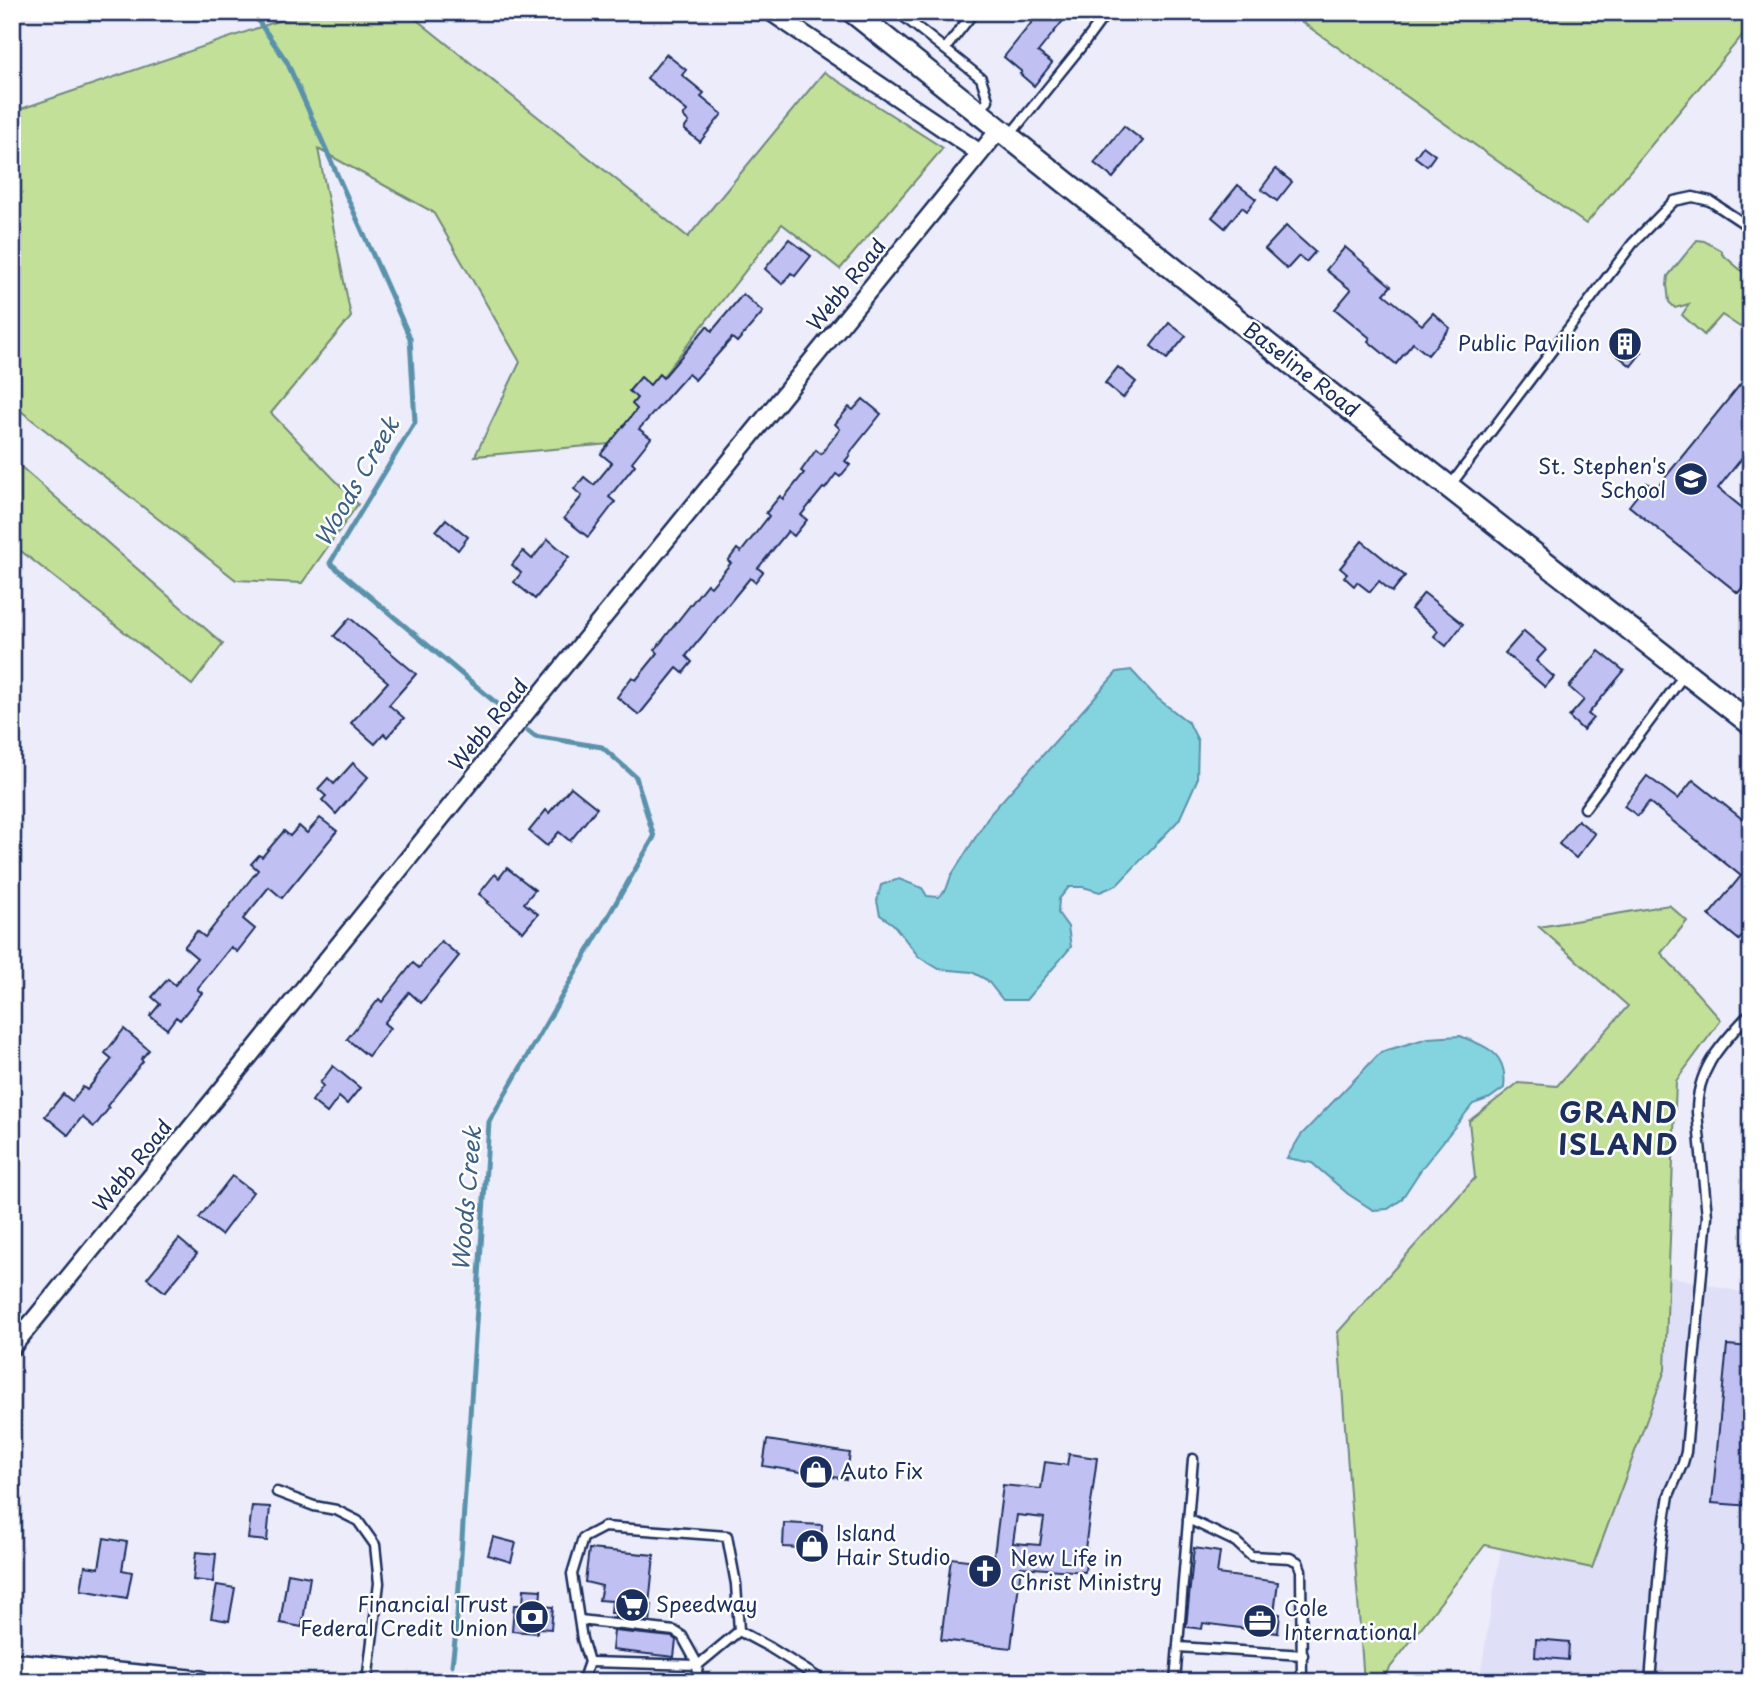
<svg xmlns="http://www.w3.org/2000/svg" width="1763" height="1694" font-family="'Playpen Sans',sans-serif">
	<style>
		.built { fill: #dfdff8 }
		.green { fill: #c3e098; stroke: #6f887b; stroke-width: 2 }
		.water { fill: #84d4df; stroke: #5a92ab; stroke-width: 2 }
		.lines { fill: none; stroke-linecap: round; stroke-linejoin: round }
		.stream { stroke: #5a92ab; stroke-width: 5 }
		.building { fill: #c1c0f2; stroke: #1b2f5e; stroke-width: 2; fill-rule: evenodd }
		.lane-casing { stroke: #1b2f5e; stroke-width: 13 }
		.street-casing { stroke: #1b2f5e; stroke-width: 21 }
		.secondary-casing { stroke: #1b2f5e; stroke-width: 26 }
		.lane { stroke: #fff; stroke-width: 8 }
		.street { stroke: #fff; stroke-width: 16 }
		.secondary { stroke: #fff; stroke-width: 21 }
		.labels { text-anchor: middle; stroke-width: 5; stroke-linejoin: round; paint-order: stroke }
		.street-label { font-size: 21px; fill: #1b2f5e; stroke: #fff }
		.poi-label { font-size: 21px; fill: #1b2f5e; stroke: #fff; text-anchor: start }
		.water-label { font-size: 23px; font-style: italic; fill: #3a6185; stroke: #fff }
		.district-label { font-size: 28px; font-weight: bold; letter-spacing: 2px; fill: #1b2f5e; stroke: #fff }
	</style>
	<rect width="100%" height="100%" fill="#ececfb"/>
	<filter id="ink" filterUnits="userSpaceOnUse"><feTurbulence type="fractalNoise" baseFrequency=".0143" numOctaves="2"/><feDisplacementMap in="SourceGraphic" scale="14" xChannelSelector="R" yChannelSelector="G"/><feConvolveMatrix kernelMatrix="1 2 1 2 8 2 1 2 1" color-interpolation-filters="sRGB"/></filter>
	<g filter="url(#ink)">
		<path class="built" d="M 1668,1276 L 1751,1294 L 1751,1682 L 1479,1682 L 1501,1549 L 1592,1568 L 1665,1370 Z"/>
		<g class="green">
			<path d="M 304,12 L 407,12 L 688,237 L 824,72 L 943,148 L 840,269 L 782,224 L 610,444 L 475,456 L 520,362 L 433,212 L 318,149 L 351,317 L 271,413 L 358,504 L 302,583 L 236,580 L 12,404 L 12,112 Z"/>
			<path d="M 1288,12 L 1751,12 L 1751,25 L 1586,224 Z"/>
			<path d="M 1697,240 L 1704,241 L 1722,251 L 1722,254 L 1751,279 L 1751,327 L 1744,323 L 1740,327 L 1722,315 L 1704,335 L 1682,315 L 1689,304 L 1675,308 L 1669,302 L 1667,285 L 1668,276 Z"/>
			<path d="M 12,459 L 223,644 L 192,685 L 12,544 Z"/>
			<path d="M 1669,905 L 1687,921 L 1661,953 L 1721,1020 L 1676,1081 L 1665,1370 L 1592,1568 L 1485,1545 L 1379,1682 L 1364,1682 L 1338,1332 L 1475,1178 L 1469,1121 L 1518,1083 L 1557,1086 L 1628,1006 L 1539,927 Z"/>
		</g>
		<g class="water">
			<path d="M 1131,670 L 1157,698 L 1189,723 L 1198,741 L 1197,780 L 1179,820 L 1117,885 L 1100,892 L 1083,887 L 1069,887 L 1059,899 L 1058,913 L 1068,927 L 1071,947 L 1026,1000 L 1003,1000 L 987,980 L 972,972 L 939,969 L 919,957 L 893,924 L 880,915 L 877,901 L 881,885 L 899,879 L 922,888 L 927,896 L 938,897 L 946,890 L 951,876 L 991,813 L 1117,672 Z"/>
			<path d="M 1460,1036 C 1487,1047 1508,1053 1504,1088 L 1490,1098 L 1473,1104 L 1422,1168 L 1401,1200 L 1388,1209 L 1373,1210 L 1348,1194 L 1312,1163 L 1287,1158 L 1301,1135 L 1381,1052 L 1428,1038 Z"/>
		</g>
		<g class="lines">
			<g class="stream">
				<path d="M 252,12 L 287,62 L 410,338 L 415,422 L 330,563 L 508,713"/>
				<path d="M 452,1665 L 456,1632 L 489,1122 L 654,837 L 636,777 L 602,747 L 534,736 L 528,731"/>
			</g>
		</g>
		<g class="building">
			<path d="M 1040,12 L 1070,12 L 1038,52 L 1052,63 L 1034,86 L 1020,74 L 1022,72 L 1004,57 Z"/>
			<path d="M 666,54 L 686,70 L 682,75 L 704,93 L 701,97 L 722,114 L 700,142 L 684,129 L 689,122 L 683,116 L 687,111 L 647,78 Z"/>
			<path d="M 1124,126 L 1143,141 L 1113,178 L 1094,163 Z"/>
			<path d="M 1423,146 L 1435,155 L 1427,166 L 1415,157 Z"/>
			<path d="M 1276,169 L 1292,182 L 1277,201 L 1261,189 Z"/>
			<path d="M 1238,185 L 1256,199 L 1247,211 L 1242,207 L 1225,228 L 1212,217 Z"/>
			<path d="M 1286,226 L 1315,252 L 1306,262 L 1299,256 L 1287,269 L 1265,249 Z"/>
			<path d="M 789,239 L 811,256 L 795,276 L 791,273 L 782,284 L 765,269 Z"/>
			<path d="M 1345,247 L 1391,286 L 1384,294 L 1422,325 L 1433,313 L 1450,328 L 1428,355 L 1413,343 L 1396,364 L 1368,341 L 1370,338 L 1335,309 L 1351,290 L 1326,270 Z"/>
			<path d="M 743,294 L 763,312 L 737,342 L 732,338 L 695,380 L 688,374 L 639,429 L 651,438 L 632,462 L 635,465 L 609,497 L 615,502 L 588,537 L 564,518 L 582,496 L 574,489 L 584,477 L 594,485 L 612,463 L 601,454 L 637,409 L 632,404 L 637,398 L 629,391 L 641,377 L 650,385 L 659,374 L 663,378 L 707,326 L 712,331 Z"/>
			<path d="M 1169,323 L 1186,336 L 1167,359 L 1151,346 Z"/>
			<path d="M 1624,336 L 1642,352 L 1631,366 L 1612,351 Z"/>
			<path d="M 1118,367 L 1136,382 L 1123,398 L 1105,383 Z"/>
			<path d="M 1751,371 L 1751,447 L 1718,488 L 1751,515 L 1751,577 L 1738,593 L 1629,506 L 1647,483 L 1655,490 Z"/>
			<path d="M 863,399 L 881,414 L 849,454 L 850,455 L 845,461 L 850,465 L 840,477 L 836,474 L 825,489 L 823,488 L 801,515 L 807,520 L 794,536 L 788,531 L 758,568 L 763,572 L 755,582 L 750,578 L 686,656 L 692,662 L 683,673 L 677,668 L 639,715 L 617,697 L 632,677 L 636,680 L 658,653 L 655,650 L 707,584 L 711,587 L 731,563 L 728,561 L 737,549 L 741,552 L 769,516 L 766,513 L 780,496 L 783,499 L 804,473 L 801,471 L 816,450 L 821,454 L 840,429 L 835,424 L 849,407 L 853,410 Z"/>
			<path d="M 446,519 L 468,537 L 458,550 L 436,531 Z"/>
			<path d="M 548,539 L 569,557 L 535,599 L 514,582 L 521,573 L 512,565 L 523,551 L 532,559 Z"/>
			<path d="M 1362,541 L 1405,576 L 1392,592 L 1379,581 L 1370,592 L 1357,582 L 1354,586 L 1344,577 L 1347,574 L 1340,568 Z"/>
			<path d="M 1424,593 L 1463,624 L 1446,646 L 1434,636 L 1438,631 L 1411,609 Z"/>
			<path d="M 350,618 L 416,674 L 389,705 L 404,718 L 387,737 L 384,734 L 375,744 L 351,723 L 388,682 L 334,636 Z"/>
			<path d="M 1524,631 L 1546,650 L 1536,661 L 1554,677 L 1545,687 L 1505,653 Z"/>
			<path d="M 1599,651 L 1624,671 L 1588,714 L 1593,718 L 1583,730 L 1569,717 L 1584,700 L 1569,687 Z"/>
			<path d="M 353,763 L 368,777 L 336,814 L 322,800 L 326,796 L 318,789 L 328,778 L 334,784 Z"/>
			<path d="M 1647,776 L 1678,799 L 1693,780 L 1751,826 L 1751,925 L 1739,940 L 1709,915 L 1741,876 L 1649,802 L 1638,816 L 1624,806 Z"/>
			<path d="M 571,787 L 597,808 L 570,841 L 559,832 L 547,846 L 529,831 L 546,810 L 549,813 Z"/>
			<path d="M 320,818 L 337,831 L 282,898 L 269,887 L 243,919 L 255,929 L 237,952 L 231,947 L 197,989 L 202,993 L 180,1020 L 176,1017 L 167,1029 L 150,1016 L 160,1004 L 152,997 L 168,979 L 175,985 L 197,958 L 184,947 L 197,931 L 205,937 L 258,870 L 251,864 L 259,855 L 262,857 L 284,831 L 290,836 L 299,826 L 307,833 Z"/>
			<path d="M 1578,820 L 1595,834 L 1576,858 L 1559,844 Z"/>
			<path d="M 507,868 L 535,890 L 524,903 L 538,914 L 523,932 L 487,903 L 489,902 L 479,894 L 495,874 L 499,878 Z"/>
			<path d="M 441,941 L 459,956 L 421,1003 L 409,992 L 384,1023 L 390,1028 L 368,1056 L 347,1039 L 379,999 L 382,1002 L 413,963 L 419,968 Z"/>
			<path d="M 124,1029 L 149,1050 L 141,1059 L 143,1061 L 107,1106 L 109,1108 L 94,1127 L 82,1117 L 68,1135 L 45,1116 L 63,1094 L 72,1101 L 83,1087 L 87,1090 L 112,1059 L 105,1053 Z"/>
			<path d="M 333,1066 L 360,1088 L 347,1104 L 339,1097 L 327,1113 L 312,1101 L 323,1086 L 320,1083 Z"/>
			<path d="M 232,1176 L 253,1192 L 221,1235 L 199,1218 Z"/>
			<path d="M 179,1239 L 197,1254 L 165,1292 L 147,1278 Z"/>
			<path d="M 1727,1345 L 1751,1347 L 1751,1506 L 1712,1503 Z"/>
			<path d="M 767,1440 L 850,1453 L 846,1479 L 763,1466 Z"/>
			<path d="M 1069,1454 L 1097,1458 L 1085,1549 L 1087,1549 L 1085,1572 L 1021,1567 L 1011,1648 L 941,1640 L 951,1558 L 993,1563 L 1003,1485 L 1041,1489 L 1045,1462 L 1067,1465 ZM 1017,1515 L 1044,1518 L 1040,1545 L 1013,1543 Z"/>
			<path d="M 252,1506 L 270,1507 L 267,1541 L 248,1539 Z"/>
			<path d="M 784,1523 L 822,1525 L 821,1549 L 783,1547 Z"/>
			<path d="M 493,1537 L 516,1543 L 511,1562 L 488,1555 Z"/>
			<path d="M 104,1538 L 127,1542 L 122,1570 L 132,1572 L 127,1598 L 81,1590 L 85,1566 L 99,1568 Z"/>
			<path d="M 1194,1548 L 1220,1552 L 1217,1574 L 1278,1582 L 1274,1613 L 1280,1614 L 1278,1633 L 1203,1623 L 1202,1629 L 1186,1627 Z"/>
			<path d="M 589,1549 L 654,1555 L 649,1605 L 652,1605 L 650,1622 L 615,1617 L 615,1613 L 611,1613 L 612,1601 L 599,1600 L 602,1586 L 585,1582 Z"/>
			<path d="M 196,1552 L 216,1554 L 213,1582 L 193,1580 Z"/>
			<path d="M 288,1573 L 310,1577 L 302,1627 L 280,1623 Z"/>
			<path d="M 217,1585 L 235,1588 L 229,1621 L 211,1618 Z"/>
			<path d="M 524,1589 L 541,1590 L 540,1606 L 553,1607 L 551,1629 L 537,1628 L 537,1633 L 512,1631 L 514,1605 L 523,1605 Z"/>
			<path d="M 614,1631 L 672,1637 L 676,1640 L 674,1657 L 612,1650 Z"/>
			<path d="M 1536,1639 L 1569,1642 L 1568,1660 L 1535,1657 Z"/>
		</g>
		<g class="lines">
			<g class="lane-casing">
				<g id="lane">
					<path d="M 898,12 L 981,78 L 988,100 L 980,112"/>
					<path d="M 945,49 L 974,12"/>
					<path d="M 1010,135 L 1085,42 L 1107,12"/>
					<path d="M 1450,486 L 1633,243 L 1674,201 L 1693,197 L 1710,201 L 1751,228"/>
					<path d="M 1585,808 L 1684,675"/>
					<path d="M 277,1492 L 314,1506 L 336,1510 L 358,1521 L 375,1545 L 379,1583 L 367,1682"/>
					<path d="M 1188,1519 L 1236,1542 L 1251,1556 L 1290,1558 L 1298,1562 L 1301,1570 L 1302,1682"/>
					<path d="M 580,1620 L 674,1631 L 682,1636 L 698,1665"/>
					<path d="M 1178,1647 L 1303,1655"/>
					<path d="M 589,1662 L 698,1665"/>
					<path d="M 582,1682 L 589,1662 L 582,1639 L 572,1574 L 583,1538 L 604,1527 L 727,1536 L 736,1584 L 739,1631 L 769,1647 L 825,1682"/>
					<path d="M 696,1682 L 698,1665 L 739,1631"/>
					<path d="M 1175,1682 L 1193,1459"/>
					<path d="M 1650,1682 L 1661,1545 L 1669,1495 L 1683,1463 L 1686,1452 L 1707,1216 L 1697,1112 C 1697,1067 1722,1044 1751,1012"/>
				</g>
			</g>
			<g class="street-casing">
				<g id="street">
					<path d="M 771,12 L 980,153"/>
					<path d="M 12,1347 L 238,1070 L 507,736 L 999,130"/>
				</g>
			</g>
			<g class="secondary-casing">
				<g id="secondary">
					<path d="M 853,12 L 1300,370 L 1751,724"/>
					<path d="M 12,1664 L 201,1682"/>
				</g>
			</g>
			<use href="#lane" class="lane"/>
			<use href="#street" class="street"/>
			<use href="#secondary" class="secondary"/>
		</g>
	</g>
	<defs>
		<g id="building-disc" transform="scale(1.75)"><circle r="9.5" fill="#1b2f5e" stroke="#fff"/><path d="M-4-6H4V6H1V3H-1V6H-4ZM-2.5-4.3h1.7v1.8h-1.7ZM.8-4.3h1.7v1.8H.8ZM-2.5-1h1.7V.8h-1.7ZM.8-1h1.7V.8H.8Z" fill="#fff"/></g>
		<g id="school-disc" transform="scale(1.75)"><circle r="9.5" fill="#1b2f5e" stroke="#fff"/><path d="M0-5L7-2L0 1L-7-2ZM-4 1L0 2.5L4 1V4Q0 6-4 4Z" fill="#fff"/></g>
		<g id="shop-disc" transform="scale(1.75)"><circle r="9.5" fill="#1b2f5e" stroke="#fff"/><path d="M-5-2.5h2.3a2.7 3.5 0 0 1 5.4 0H5L5.5 6h-11ZM-1.5-2.5h3a1.5 2.3 0 0 0-3 0Z" fill="#fff"/></g>
		<g id="church-disc" transform="scale(1.75)"><circle r="9.5" fill="#1b2f5e" stroke="#fff"/><path d="M-1.2-6h2.4v3.5h3.3v2.4h-3.3V6h-2.4V-.1h-3.3v-2.4h3.3Z" fill="#fff"/></g>
		<g id="supermarket-disc" transform="scale(1.75)"><circle r="9.5" fill="#1b2f5e" stroke="#fff"/><path d="M-6-5.5h2.5l.6 2H6L4.5 2H-2.5L-4.4-4H-6ZM-1.5 3.2a1.3 1.3 0 1 0 .1 0ZM3 3.2a1.3 1.3 0 1 0 .1 0Z" fill="#fff"/></g>
		<g id="bank-disc" transform="scale(1.75)"><circle r="9.5" fill="#1b2f5e" stroke="#fff"/><path d="M-6-4H6V4H-6ZM0-2.3a2.3 2.3 0 1 0 0 4.6a2.3 2.3 0 1 0 0-4.6Z" fill="#fff"/></g>
		<g id="office-disc" transform="scale(1.75)"><circle r="9.5" fill="#1b2f5e" stroke="#fff"/><path d="M-6-3h4V-5.5h4V-3h4V5H-6ZM-1-4.5V-3h2v-1.5ZM-6 0V1H6V0Z" fill="#fff"/></g>
	</defs>
	<g fill-rule="evenodd">
		<use href="#building-disc" x="1625" y="344"/>
		<use href="#school-disc" x="1691" y="479"/>
		<use href="#shop-disc" x="816" y="1472"/>
		<use href="#shop-disc" x="812" y="1546"/>
		<use href="#church-disc" x="985" y="1571"/>
		<use href="#supermarket-disc" x="632" y="1605"/>
		<use href="#bank-disc" x="532" y="1617"/>
		<use href="#office-disc" x="1260" y="1621"/>
	</g>
	<g class="labels">
		<g class="street-label">
			<text transform="translate(847 285) rotate(-51)" y="7">Webb Road</text>
			<text transform="translate(1301 370) rotate(38)" y="7">Baseline Road</text>
			<text transform="translate(489 725) rotate(-51)" y="7">Webb Road</text>
			<text transform="translate(133 1166) rotate(-51)" y="7">Webb Road</text>
		</g>
		<g class="poi-label">
			<text x="1600" y="351" text-anchor="end">Public Pavilion</text>
			<text x="1666" y="474" text-anchor="end">St. Stephen's<tspan x="1666" dy="24">School</tspan></text>
			<text x="840" y="1479">Auto Fix</text>
			<text x="836" y="1541">Island<tspan x="836" dy="24">Hair Studio</tspan></text>
			<text x="1010" y="1566">New Life in<tspan x="1010" dy="24">Christ Ministry</tspan></text>
			<text x="508" y="1612" text-anchor="end">Financial Trust<tspan x="508" dy="24">Federal Credit Union</tspan></text>
			<text x="656" y="1612">Speedway</text>
			<text x="1284" y="1616">Cole<tspan x="1284" dy="24">International</tspan></text>
		</g>
		<g class="water-label">
			<text transform="translate(357 482) rotate(-60)" y="8">Woods Creek</text>
			<text transform="translate(467 1199) rotate(-85)" y="8">Woods Creek</text>
		</g>
		<g class="district-label">
			<text x="1619" y="1123">GRAND<tspan x="1619" dy="32">ISLAND</tspan></text>
		</g>
	</g>
	<rect width="1763" height="1694" fill="none" stroke="#fff" stroke-width="42"/>
	<rect x="21" y="21" width="1721" height="1652" fill="none" stroke="#1b2f5e" stroke-width="2.5" filter="url(#ink)"/>
</svg>
